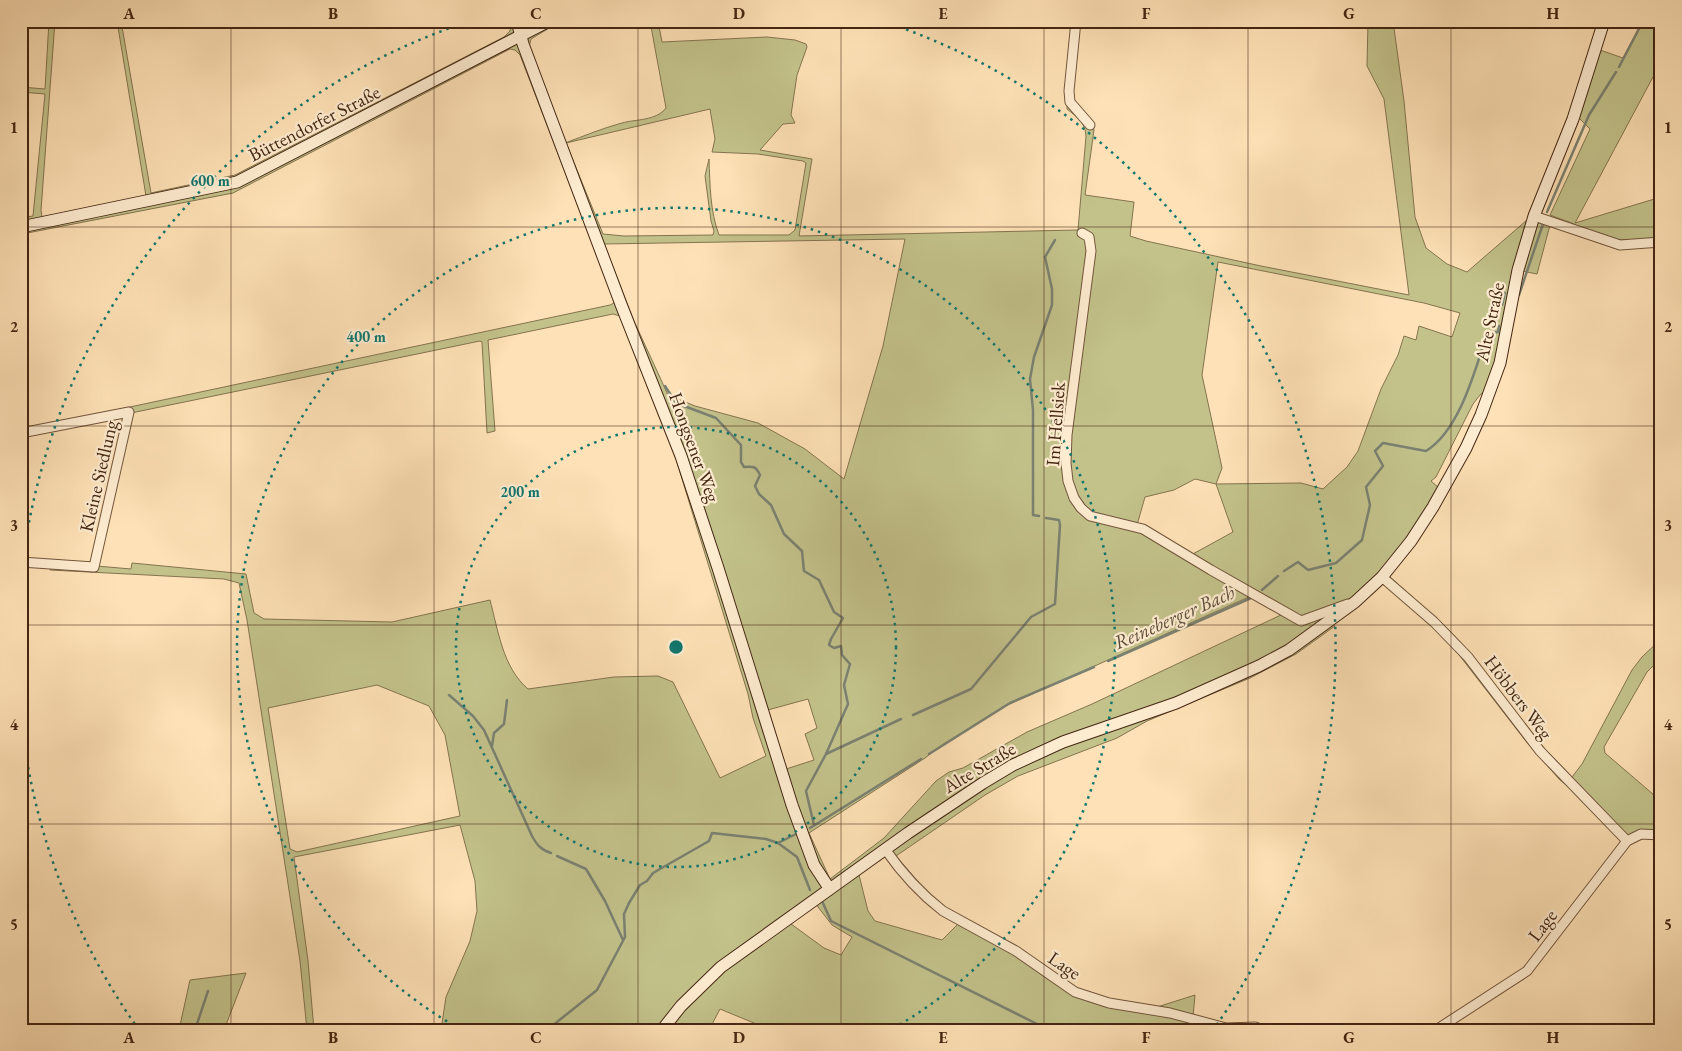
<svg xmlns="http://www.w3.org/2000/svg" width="1682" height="1051" font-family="'EB Garamond',serif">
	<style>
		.green { fill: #c3c28b; stroke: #84744e; fill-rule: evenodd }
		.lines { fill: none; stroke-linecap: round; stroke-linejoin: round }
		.stream { stroke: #7b8172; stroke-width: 2.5 }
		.street-casing { stroke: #72553b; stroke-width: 11 }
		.secondary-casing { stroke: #442612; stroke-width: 13 }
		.street { stroke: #feecd0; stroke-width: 9 }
		.secondary { stroke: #feecd0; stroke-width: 11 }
		.grid { fill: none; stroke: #442612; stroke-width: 1; stroke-opacity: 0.55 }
		.ring { fill: none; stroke: #0f766e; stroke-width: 2.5; stroke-dasharray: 2.5 5 }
		.labels { text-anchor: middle; stroke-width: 4.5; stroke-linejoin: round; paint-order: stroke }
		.street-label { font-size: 19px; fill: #442612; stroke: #feecd0 }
		.water-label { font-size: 20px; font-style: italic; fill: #5b4c3a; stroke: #feecd0 }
		.centre { fill: #0f766e; stroke: #feecd0; stroke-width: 2.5 }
		.ring-label { font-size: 15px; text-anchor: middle; font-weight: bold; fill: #0f766e; stroke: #feecd0; stroke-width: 4.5; stroke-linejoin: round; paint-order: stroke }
		.neatline { fill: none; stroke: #442612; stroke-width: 2 }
		.grid-label { font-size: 16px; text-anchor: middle; font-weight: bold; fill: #442612 }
	</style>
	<rect width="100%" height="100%" fill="#fee1b6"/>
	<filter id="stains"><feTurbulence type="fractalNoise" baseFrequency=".004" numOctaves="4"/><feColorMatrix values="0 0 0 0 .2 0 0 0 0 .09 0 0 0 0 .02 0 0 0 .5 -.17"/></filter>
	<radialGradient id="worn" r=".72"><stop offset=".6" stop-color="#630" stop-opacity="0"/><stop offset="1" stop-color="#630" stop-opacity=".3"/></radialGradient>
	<g class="green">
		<path d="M 49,21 L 55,21 L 41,210 L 42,217 L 146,196 L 117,21 L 121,21 L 151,193 L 235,175 L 504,37 L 510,31 L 511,21 L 561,21 L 531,39 L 529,47 L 565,143 C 584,136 603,128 622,123 C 636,119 656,121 666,108 L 650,21 L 658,21 L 662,42 L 767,37 L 795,40 L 806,44 L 807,47 L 797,75 L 791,115 L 795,123 L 783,124 L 760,150 L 812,159 L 799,236 L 1078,230 L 1086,136 C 1085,122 1078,118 1067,109 L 1067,101 L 1072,92 C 1074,109 1090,113 1094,130 L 1085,195 L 1134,202 L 1130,236 L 1146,241 L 1261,266 L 1409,295 L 1384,99 L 1367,66 L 1368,21 L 1393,21 L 1404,101 L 1415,217 L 1426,248 L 1447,264 L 1467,272 L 1527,220 L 1512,319 L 1485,391 L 1480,395 L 1473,404 L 1436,477 L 1431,481 L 1439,488 L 1399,550 L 1379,573 L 1323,624 L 1335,626 L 1296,654 L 1250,678 L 1147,721 L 1117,738 L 1018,776 L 985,795 L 896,856 L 933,899 L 946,909 L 1018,948 L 1077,988 L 1111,999 L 1154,1008 L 1195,995 L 1193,1017 L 1226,1026 L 1266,1030 L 771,1030 L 720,1009 L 709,1030 L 441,1030 L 446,997 L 470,941 L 477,911 L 475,881 L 460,825 L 294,857 L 308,961 L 314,1030 L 307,1030 L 300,961 L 247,620 L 239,583 L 224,579 L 50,570 L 51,562 L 131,569 L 132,563 L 246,574 L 254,613 L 264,619 L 392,622 L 490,600 C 498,630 503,668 528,689 L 614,677 L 658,676 L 673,682 L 720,778 L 766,756 L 753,718 L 748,694 L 675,456 L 620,316 L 613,314 L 488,340 L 495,431 L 487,433 L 482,342 L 480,341 L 136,412 L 21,438 L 21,249 L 25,417 L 27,425 L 31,428 L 610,305 L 614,303 L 613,297 L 520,55 L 515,50 L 510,49 L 233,193 L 22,234 L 21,236 L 21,218 L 33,216 L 45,94 L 21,92 L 21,87 L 45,89 ZM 710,109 L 715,139 L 712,152 L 758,154 L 803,161 L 806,163 L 795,230 L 789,235 L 719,235 C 710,211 710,185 709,159 L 705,176 L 711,221 L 714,231 L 713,235 L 624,236 L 603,234 L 566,143 ZM 905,239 L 883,346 L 844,479 L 805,449 L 758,423 L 695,406 L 668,395 L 634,321 L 604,244 ZM 1218,262 L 1424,303 L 1460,313 L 1452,337 L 1419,326 L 1416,340 L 1404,336 L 1398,355 L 1381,389 L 1358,451 L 1347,467 L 1323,489 L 1301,483 L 1216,484 L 1222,468 L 1202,375 ZM 1195,479 L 1216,484 L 1233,532 L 1191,555 L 1137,525 L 1145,497 L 1174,490 ZM 1251,596 L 1283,614 L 1092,704 L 1027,732 L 963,768 L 949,772 L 936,781 L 884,838 L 830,879 L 809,833 L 925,758 L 942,745 L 1003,707 ZM 377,685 L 429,706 L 445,735 L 460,816 L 297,852 L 290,849 L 268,708 ZM 808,699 L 817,728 L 805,734 L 814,760 L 783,770 L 764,711 ZM 886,856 C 904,884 932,905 958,924 L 942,940 L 875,921 L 868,911 L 859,875 ZM 815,903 L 832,925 L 852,937 L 841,955 L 824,948 L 787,921 Z"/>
		<path d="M 1643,21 L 1661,21 L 1661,62 L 1575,223 L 1661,197 L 1661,239 L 1617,240 L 1574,227 L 1574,224 L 1550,215 L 1590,129 L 1578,117 L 1600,50 L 1623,58 Z"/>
		<path d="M 1538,221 L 1550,225 L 1537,274 L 1522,271 Z"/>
		<path d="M 1390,577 L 1444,625 L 1464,646 L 1545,749 L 1572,777 L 1582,764 L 1632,670 L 1642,657 L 1661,639 L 1661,658 L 1647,672 L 1604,747 L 1605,753 L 1661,801 L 1661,841 L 1645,838 L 1632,841 L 1559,779 L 1525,740 L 1449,642 L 1384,583 Z"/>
		<path d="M 246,973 L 224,1030 L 179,1030 L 190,980 Z"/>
	</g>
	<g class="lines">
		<g class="stream">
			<path d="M 1619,67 L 1643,21"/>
			<path d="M 1547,212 L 1589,115 L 1616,72"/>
			<path d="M 1519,295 L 1543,224"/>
			<path d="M 1502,305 L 1505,293"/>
			<path d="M 665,386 L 676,403 L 716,418 L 741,445 L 741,462 L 744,467 C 753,466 756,466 760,475 L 755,486 L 759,494 L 771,505 L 784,534 L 802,551 L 804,571 L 819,580 L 834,612 L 843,618 L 831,639 L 829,645 L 834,648 L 841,646 L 842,655 L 850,664 L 844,685 L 848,704 L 826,754"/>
			<path d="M 1039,516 L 1033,515 L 1033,410 L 1030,379 L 1034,357 L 1052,305 L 1052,289 L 1045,257 L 1055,240"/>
			<path d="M 1284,571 L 1298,562 L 1308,570 L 1336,563 L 1362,540 L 1370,505 L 1366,487 L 1383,466 L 1375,451 L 1383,443 L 1426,451 C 1460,430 1475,370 1487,334 L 1498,332 L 1499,326"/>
			<path d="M 1262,590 L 1278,576"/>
			<path d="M 1108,661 L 1251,598"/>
			<path d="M 449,695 L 473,716 L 484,730 L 532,836 C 537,845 541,850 551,853"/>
			<path d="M 913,715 L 971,689 L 1031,617 L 1055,604 L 1060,525 L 1059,520 L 1046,518"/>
			<path d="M 492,746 L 494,733 L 504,724 L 507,700"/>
			<path d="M 929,754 L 1010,703 L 1094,667"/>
			<path d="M 814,825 L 806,791 L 826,754 L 901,719"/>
			<path d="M 810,828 L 921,759"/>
			<path d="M 778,843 L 797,857 L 810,890"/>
			<path d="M 557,856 L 586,869 L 605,901 L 623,940"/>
			<path d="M 822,901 L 831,921 L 1049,1030"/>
			<path d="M 195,1030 L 208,991"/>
			<path d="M 547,1030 L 597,990 L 625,937 L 624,914 L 629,903 L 640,885 L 647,881 L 653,873 L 709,841 L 712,833 L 766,839 L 778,843 L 798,833"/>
		</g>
		<g class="street-casing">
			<g id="street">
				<path d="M 1076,21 L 1069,91 L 1070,102 L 1090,125"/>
				<path d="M 1534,216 L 1620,245 L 1661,242"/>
				<path d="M 1082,233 L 1089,237 L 1091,251 L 1067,435 L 1066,463 L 1068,481 L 1074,498 L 1081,508 L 1090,516 L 1143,529 L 1211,570 L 1301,621 L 1348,604"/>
				<path d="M 21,433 L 129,412 L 94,567 L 21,562"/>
				<path d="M 1382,577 L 1434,622 L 1468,657 L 1540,751 L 1627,841"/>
				<path d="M 885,849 C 901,872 921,894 943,911 L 1016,951 L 1075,992 L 1109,1003 L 1170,1013 L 1226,1028 L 1255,1027 L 1263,1030"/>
				<path d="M 1436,1030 L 1527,971 L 1627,841 L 1641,834 L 1661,835"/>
			</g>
		</g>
		<g class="secondary-casing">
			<g id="secondary">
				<path d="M 517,21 L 523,44 L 550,116 L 622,307 L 681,456 L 718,568 L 792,805 L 814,865 L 829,888"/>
				<path d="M 21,227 L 237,182 L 549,21"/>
				<path d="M 662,1030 L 681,1006 L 721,967 L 908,833 L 983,783 L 1013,765 L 1063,742 L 1176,703 L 1259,666 L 1289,650 L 1355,602 L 1382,577 L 1411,541 L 1433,507 L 1466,448 L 1481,415 L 1500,363 L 1518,270 L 1534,216 L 1573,119 L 1604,21"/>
			</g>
		</g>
		<use href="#street" class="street"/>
		<use href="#secondary" class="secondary"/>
	</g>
	<path class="grid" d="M 231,21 L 231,1030M 434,21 L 434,1030M 638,21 L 638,1030M 841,21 L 841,1030M 1044,21 L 1044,1030M 1248,21 L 1248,1030M 1451,21 L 1451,1030M 21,227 L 1661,227M 21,426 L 1661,426M 21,625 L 1661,625M 21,824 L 1661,824"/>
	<g class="ring">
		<circle cx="676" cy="647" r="220"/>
		<path d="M460 1029A439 439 0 1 1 892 1029"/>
		<path d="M139 1030A659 659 0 0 1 22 727M22 567A659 659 0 0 1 467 22M885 22A659 659 0 0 1 1213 1030"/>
	</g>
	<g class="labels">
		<g class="street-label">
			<text transform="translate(314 123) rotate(-27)" y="7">Büttendorfer Straße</text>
			<text transform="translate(1489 322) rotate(-78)" y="7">Alte Straße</text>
			<text transform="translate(1055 424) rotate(-86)" y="7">Im Hellsiek</text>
			<text transform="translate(695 447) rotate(70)" y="7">Hongsener Weg</text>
			<text transform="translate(98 476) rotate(-77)" y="7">Kleine Siedlung</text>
			<text transform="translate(1519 697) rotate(53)" y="7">Höbbers Weg</text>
			<text transform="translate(979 767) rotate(-31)" y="7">Alte Straße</text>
			<text transform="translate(1542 925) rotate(-53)" y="7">Lage</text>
			<text transform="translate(1065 965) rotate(34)" y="7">Lage</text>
		</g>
		<g class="water-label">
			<text transform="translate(1174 617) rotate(-24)" y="7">Reineberger Bach</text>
		</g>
	</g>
	<circle cx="676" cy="647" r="8" class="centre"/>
	<g class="ring-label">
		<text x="210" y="186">600 m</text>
		<text x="366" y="342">400 m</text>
		<text x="520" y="497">200 m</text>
	</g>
	<rect width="1682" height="1051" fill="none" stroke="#fee1b6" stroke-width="55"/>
	<rect x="28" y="28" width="1626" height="996" class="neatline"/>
	<g class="grid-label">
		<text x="129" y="19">A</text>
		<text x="333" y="19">B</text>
		<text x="536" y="19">C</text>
		<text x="739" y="19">D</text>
		<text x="943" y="19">E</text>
		<text x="1146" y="19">F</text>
		<text x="1349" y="19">G</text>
		<text x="1553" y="19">H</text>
		<text x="14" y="133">1</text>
		<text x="1668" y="133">1</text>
		<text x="14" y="332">2</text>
		<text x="1668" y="332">2</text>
		<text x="14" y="531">3</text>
		<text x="1668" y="531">3</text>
		<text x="14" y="730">4</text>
		<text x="1668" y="730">4</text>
		<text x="14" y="930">5</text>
		<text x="1668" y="930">5</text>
		<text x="129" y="1043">A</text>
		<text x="333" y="1043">B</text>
		<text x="536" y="1043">C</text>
		<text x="739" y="1043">D</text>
		<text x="943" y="1043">E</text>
		<text x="1146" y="1043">F</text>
		<text x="1349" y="1043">G</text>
		<text x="1553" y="1043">H</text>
	</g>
	<rect width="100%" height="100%" filter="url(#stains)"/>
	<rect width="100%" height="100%" fill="url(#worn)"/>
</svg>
